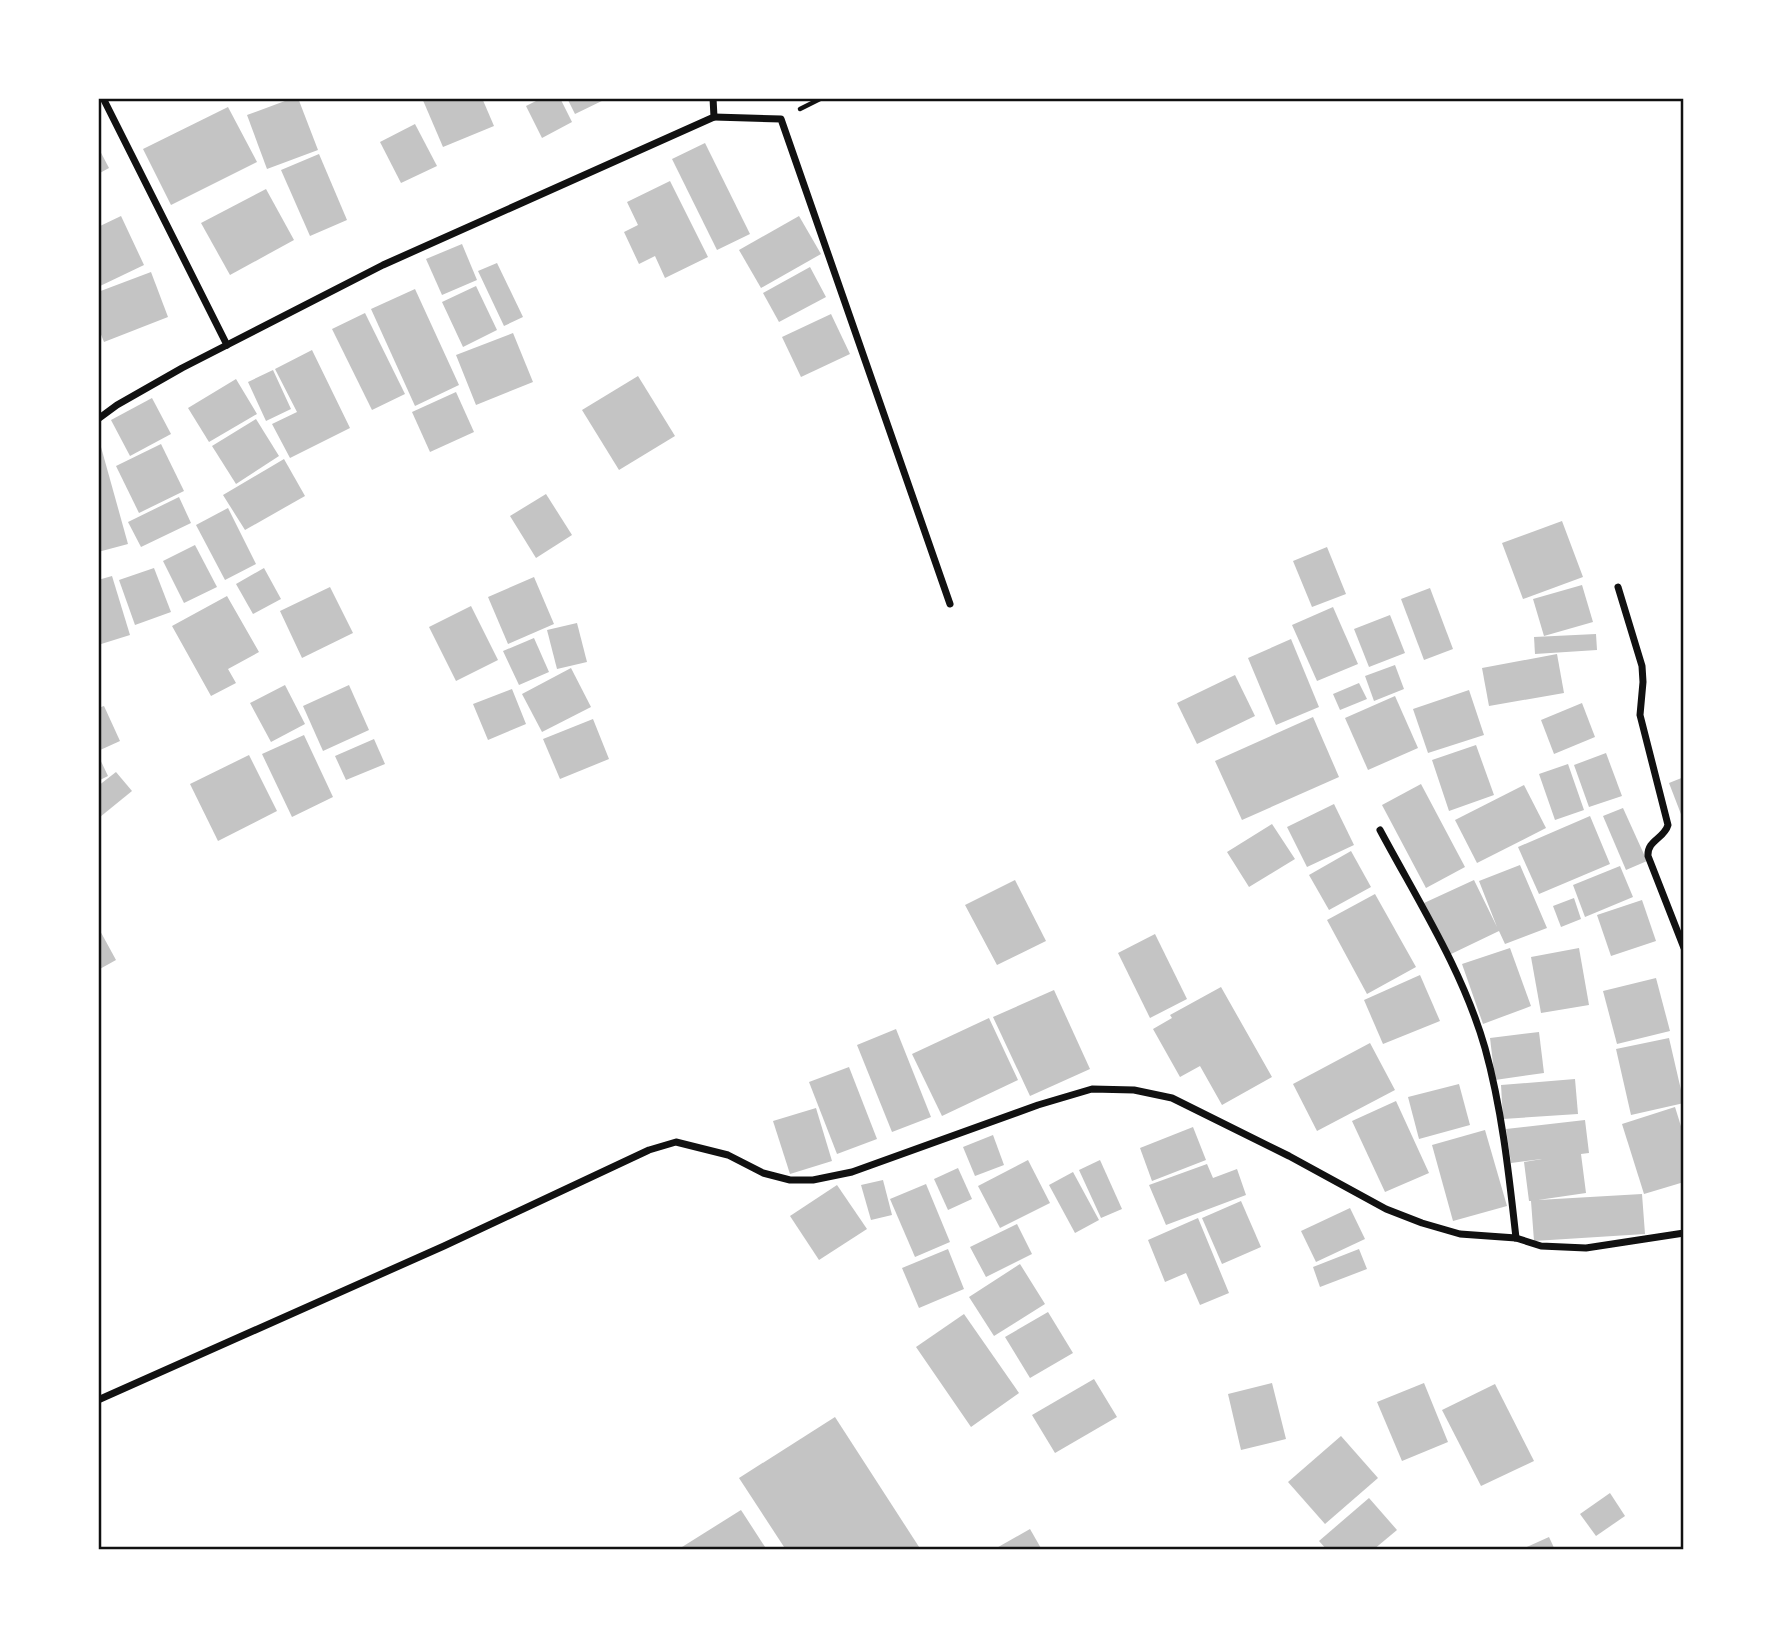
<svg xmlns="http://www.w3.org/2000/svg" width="1782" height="1648" font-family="'Roboto Serif',serif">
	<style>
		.building { fill: #c4c4c4 }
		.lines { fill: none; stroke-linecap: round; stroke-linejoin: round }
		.path { stroke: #111; stroke-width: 4.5 }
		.minor { stroke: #111; stroke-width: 7 }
		.neatline { fill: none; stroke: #111; stroke-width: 2.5 }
	</style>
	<rect width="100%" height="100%" fill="#fff"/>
	<g class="building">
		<path d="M 293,98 L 298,98 L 318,150 L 267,169 L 247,115 Z"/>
		<path d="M 422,98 L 482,98 L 494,126 L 443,147 Z"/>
		<path d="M 542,98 L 560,98 L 572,122 L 542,138 L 526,106 Z"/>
		<path d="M 567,98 L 608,98 L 575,114 Z"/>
		<path d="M 228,107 L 257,162 L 171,205 L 143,149 Z"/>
		<path d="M 415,124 L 437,166 L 401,183 L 380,142 Z"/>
		<path d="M 705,143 L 750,234 L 717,250 L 672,159 Z"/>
		<path d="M 98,147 L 109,168 L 98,174 Z"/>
		<path d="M 319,154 L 347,220 L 310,236 L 281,170 Z"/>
		<path d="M 670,181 L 708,257 L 665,278 L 655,256 L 639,264 L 624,232 L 638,225 L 627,202 Z"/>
		<path d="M 266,189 L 294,240 L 230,275 L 201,223 Z"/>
		<path d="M 121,216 L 144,265 L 98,287 L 98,227 Z"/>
		<path d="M 799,216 L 821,254 L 761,288 L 739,250 Z"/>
		<path d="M 462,244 L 477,280 L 442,295 L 426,259 Z"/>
		<path d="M 497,263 L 523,317 L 504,326 L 478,271 Z"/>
		<path d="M 810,267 L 826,297 L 779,322 L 763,293 Z"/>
		<path d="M 151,272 L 168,317 L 104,342 L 98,327 L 98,292 Z"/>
		<path d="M 476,286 L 497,330 L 463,347 L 442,302 Z"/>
		<path d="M 415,289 L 459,385 L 415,406 L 371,309 Z"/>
		<path d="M 365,313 L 405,394 L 372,410 L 332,329 Z"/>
		<path d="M 831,314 L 850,354 L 801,377 L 782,337 Z"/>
		<path d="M 513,333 L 533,382 L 476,405 L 456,355 Z"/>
		<path d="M 312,350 L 350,428 L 290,458 L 272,424 L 297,412 L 275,369 Z"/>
		<path d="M 273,370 L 291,409 L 266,421 L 248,382 Z"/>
		<path d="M 638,376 L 675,436 L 619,470 L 582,410 Z"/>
		<path d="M 236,379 L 257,414 L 209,442 L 188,408 Z"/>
		<path d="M 456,392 L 474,432 L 430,452 L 412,412 Z"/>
		<path d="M 152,398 L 171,434 L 130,456 L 111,420 Z"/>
		<path d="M 256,419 L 279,456 L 236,484 L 212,446 Z"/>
		<path d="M 161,444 L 184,491 L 139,513 L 116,466 Z"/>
		<path d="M 101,447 L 128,544 L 98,552 L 98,448 Z"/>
		<path d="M 284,459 L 305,496 L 245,530 L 223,495 Z"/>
		<path d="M 546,494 L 572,535 L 536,558 L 510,516 Z"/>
		<path d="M 179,497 L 191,523 L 141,547 L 128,522 Z"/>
		<path d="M 228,508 L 256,564 L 225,580 L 196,525 Z"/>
		<path d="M 1562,521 L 1583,577 L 1523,599 L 1502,543 Z"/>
		<path d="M 195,545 L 217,587 L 184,603 L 163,561 Z"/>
		<path d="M 1327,547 L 1346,594 L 1312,607 L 1293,561 Z"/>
		<path d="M 154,568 L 171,612 L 135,625 L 119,580 Z"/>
		<path d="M 264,568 L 281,599 L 253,614 L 236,584 Z"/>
		<path d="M 112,576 L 130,635 L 98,645 L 98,580 Z"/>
		<path d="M 534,577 L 554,624 L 508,644 L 488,597 Z"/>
		<path d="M 1582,585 L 1593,622 L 1544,636 L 1533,599 Z"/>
		<path d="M 330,587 L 353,633 L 302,658 L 280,611 Z"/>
		<path d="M 1430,588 L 1453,649 L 1424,660 L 1401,599 Z"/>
		<path d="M 227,596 L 259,652 L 228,669 L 236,683 L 211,696 L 172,626 Z"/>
		<path d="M 471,606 L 498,660 L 456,681 L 429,627 Z"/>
		<path d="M 1333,607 L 1358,664 L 1317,681 L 1292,625 Z"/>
		<path d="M 1390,615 L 1405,653 L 1369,667 L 1354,629 Z"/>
		<path d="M 577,623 L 587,662 L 557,669 L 547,630 Z"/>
		<path d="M 1596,634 L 1597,650 L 1535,654 L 1534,637 Z"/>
		<path d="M 534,638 L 549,672 L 519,685 L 503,651 Z"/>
		<path d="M 1291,639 L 1319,707 L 1276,725 L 1248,658 Z"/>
		<path d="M 1557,654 L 1564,693 L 1489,706 L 1482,668 Z"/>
		<path d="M 1395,665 L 1404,689 L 1374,701 L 1365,676 Z"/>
		<path d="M 571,668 L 591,707 L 542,732 L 522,694 Z"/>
		<path d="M 1235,675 L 1255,716 L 1197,744 L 1177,703 Z"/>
		<path d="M 1359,683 L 1367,699 L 1340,710 L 1333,694 Z"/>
		<path d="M 285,685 L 305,724 L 271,742 L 250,703 Z"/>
		<path d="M 349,685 L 369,730 L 323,751 L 303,706 Z"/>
		<path d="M 512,689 L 526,724 L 488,740 L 473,704 Z"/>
		<path d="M 1469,690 L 1484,735 L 1428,753 L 1413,709 Z"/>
		<path d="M 1395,696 L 1418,748 L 1368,770 L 1345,718 Z"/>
		<path d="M 1582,703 L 1595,737 L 1554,754 L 1541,720 Z"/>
		<path d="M 104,706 L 120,741 L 98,751 L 98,708 Z"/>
		<path d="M 1313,717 L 1339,777 L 1242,820 L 1215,761 Z"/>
		<path d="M 593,719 L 609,759 L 560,779 L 543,739 Z"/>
		<path d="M 304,735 L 333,797 L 292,817 L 262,754 Z"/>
		<path d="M 374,739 L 385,764 L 346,780 L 335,756 Z"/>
		<path d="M 1476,745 L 1494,795 L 1449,811 L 1432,760 Z"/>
		<path d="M 1606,753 L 1622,796 L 1589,807 L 1574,765 Z"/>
		<path d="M 98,755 L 108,776 L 98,781 Z"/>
		<path d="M 249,755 L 277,811 L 218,841 L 190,784 Z"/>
		<path d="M 1568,764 L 1584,810 L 1555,820 L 1539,774 Z"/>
		<path d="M 116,772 L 132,791 L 100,817 L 98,786 Z"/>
		<path d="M 1684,777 L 1684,822 L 1669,783 Z"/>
		<path d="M 1421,784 L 1465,867 L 1426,888 L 1382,805 Z"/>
		<path d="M 1524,785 L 1546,828 L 1477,863 L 1455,820 Z"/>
		<path d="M 1334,804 L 1354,845 L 1307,867 L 1287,827 Z"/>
		<path d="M 1623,808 L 1647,861 L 1626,870 L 1603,816 Z"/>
		<path d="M 1590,816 L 1610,864 L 1539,894 L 1518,847 Z"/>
		<path d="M 1272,824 L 1295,859 L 1249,887 L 1227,852 Z"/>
		<path d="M 1351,851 L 1371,887 L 1329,910 L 1309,875 Z"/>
		<path d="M 1520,865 L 1547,928 L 1505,944 L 1499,931 L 1449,955 L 1424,903 L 1474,880 L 1497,927 L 1479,881 Z"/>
		<path d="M 1620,866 L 1633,897 L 1585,917 L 1573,885 Z"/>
		<path d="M 1015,880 L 1046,941 L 997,965 L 965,905 Z"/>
		<path d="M 1375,894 L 1416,967 L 1367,994 L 1327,920 Z"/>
		<path d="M 1574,898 L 1581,919 L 1561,927 L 1553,906 Z"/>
		<path d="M 1642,900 L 1656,941 L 1611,956 L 1597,915 Z"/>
		<path d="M 98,927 L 116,960 L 98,970 Z"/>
		<path d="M 1155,934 L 1187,999 L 1150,1018 L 1118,953 Z"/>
		<path d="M 1510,948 L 1531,1006 L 1483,1024 L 1462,964 Z"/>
		<path d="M 1579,948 L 1589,1005 L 1541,1013 L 1531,957 Z"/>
		<path d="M 1420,975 L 1440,1021 L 1383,1044 L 1364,1000 Z"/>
		<path d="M 1656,978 L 1670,1031 L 1617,1044 L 1603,991 Z"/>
		<path d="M 1221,987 L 1272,1077 L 1222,1105 L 1200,1066 L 1180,1077 L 1153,1029 L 1172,1018 L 1170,1015 Z"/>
		<path d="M 1054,990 L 1090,1069 L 1030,1096 L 993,1017 Z"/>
		<path d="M 989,1018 L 1018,1080 L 942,1116 L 912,1054 Z"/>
		<path d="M 896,1029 L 931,1117 L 892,1132 L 857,1045 Z"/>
		<path d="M 1539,1032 L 1544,1073 L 1495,1080 L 1490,1038 Z"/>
		<path d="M 1669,1038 L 1684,1103 L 1631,1115 L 1616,1049 Z"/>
		<path d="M 1370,1043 L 1395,1090 L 1317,1131 L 1293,1084 Z"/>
		<path d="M 849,1067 L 877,1139 L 837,1154 L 809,1082 Z"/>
		<path d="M 1575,1079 L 1578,1114 L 1503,1119 L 1501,1085 Z"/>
		<path d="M 1459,1084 L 1470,1125 L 1419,1139 L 1408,1097 Z"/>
		<path d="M 1396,1101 L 1429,1173 L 1385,1192 L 1352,1121 Z"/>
		<path d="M 1675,1107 L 1684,1136 L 1684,1182 L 1644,1194 L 1622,1124 Z"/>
		<path d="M 816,1108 L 832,1161 L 790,1174 L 773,1121 Z"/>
		<path d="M 1585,1120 L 1589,1153 L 1581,1154 L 1586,1193 L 1538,1200 L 1642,1194 L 1645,1234 L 1534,1241 L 1531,1201 L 1529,1201 L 1524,1162 L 1542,1159 L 1511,1163 L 1506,1129 Z"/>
		<path d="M 1193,1127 L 1206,1160 L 1152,1181 L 1140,1148 Z"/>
		<path d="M 1485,1130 L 1507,1206 L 1453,1221 L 1432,1145 Z"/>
		<path d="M 993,1135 L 1004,1165 L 975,1176 L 963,1147 Z"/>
		<path d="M 1028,1160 L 1050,1203 L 1000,1228 L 978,1186 Z"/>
		<path d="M 1100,1160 L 1122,1209 L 1101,1218 L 1079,1170 Z"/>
		<path d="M 1207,1164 L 1213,1178 L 1237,1169 L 1246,1195 L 1166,1225 L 1149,1185 Z"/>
		<path d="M 958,1168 L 972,1199 L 948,1210 L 934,1179 Z"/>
		<path d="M 1073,1172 L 1099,1220 L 1075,1233 L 1049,1185 Z"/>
		<path d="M 883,1180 L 892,1215 L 871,1220 L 861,1185 Z"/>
		<path d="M 926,1184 L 950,1242 L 915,1257 L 890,1199 Z"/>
		<path d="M 837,1185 L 867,1229 L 819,1260 L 790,1216 Z"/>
		<path d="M 1241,1201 L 1261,1247 L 1222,1264 L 1202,1218 Z"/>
		<path d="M 1350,1208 L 1365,1239 L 1316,1262 L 1301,1231 Z"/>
		<path d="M 1198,1218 L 1229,1293 L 1200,1305 L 1186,1273 L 1165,1282 L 1148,1240 Z"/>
		<path d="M 1017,1224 L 1032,1254 L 986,1277 L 970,1247 Z"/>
		<path d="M 948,1249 L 964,1289 L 919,1308 L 902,1268 Z"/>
		<path d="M 1359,1249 L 1367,1269 L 1320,1287 L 1313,1267 Z"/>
		<path d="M 1020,1264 L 1045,1304 L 994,1336 L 969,1297 Z"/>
		<path d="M 1048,1312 L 1073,1353 L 1030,1378 L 1005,1337 Z"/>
		<path d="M 964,1314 L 1019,1393 L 971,1427 L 916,1347 Z"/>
		<path d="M 1094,1379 L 1117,1417 L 1055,1453 L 1032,1415 Z"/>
		<path d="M 1272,1383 L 1286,1439 L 1241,1450 L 1228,1394 Z"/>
		<path d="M 1424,1383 L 1448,1442 L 1402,1461 L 1377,1402 Z"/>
		<path d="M 1495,1384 L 1534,1461 L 1481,1486 L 1442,1410 Z"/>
		<path d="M 835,1417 L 921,1550 L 786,1550 L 739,1478 Z"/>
		<path d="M 1341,1436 L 1378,1478 L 1325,1524 L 1288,1482 Z"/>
		<path d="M 1610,1493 L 1625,1516 L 1596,1536 L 1580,1514 Z"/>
		<path d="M 1369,1498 L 1397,1530 L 1373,1550 L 1327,1550 L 1319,1541 Z"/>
		<path d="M 741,1510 L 767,1550 L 684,1550 L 682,1547 Z"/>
		<path d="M 1030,1529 L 1042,1550 L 993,1550 Z"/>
		<path d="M 1549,1537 L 1555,1550 L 1520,1550 Z"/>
	</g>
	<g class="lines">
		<path class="path" d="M 800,109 L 822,98"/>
		<g class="minor">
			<path d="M 103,98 L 227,345"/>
			<path d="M 714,117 L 781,119 L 950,604"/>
			<path d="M 98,419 L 117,405 L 182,368 L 383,265 L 714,117 L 713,98"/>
			<path d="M 1618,587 L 1642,666 L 1643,682 L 1640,715 L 1668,825 C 1664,839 1647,840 1648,856 L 1684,948"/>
			<path d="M 1380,830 C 1418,901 1463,971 1485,1048 C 1502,1109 1509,1175 1516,1238"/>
			<path d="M 98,1400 L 444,1246 L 649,1150 L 676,1142 L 728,1155 L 763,1173 L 790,1180 L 813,1180 L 852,1172 L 1038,1105 L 1092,1089 L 1134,1090 L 1172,1098 L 1289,1156 L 1386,1209 L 1422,1223 L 1460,1234 L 1516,1238 L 1541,1246 L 1586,1248 L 1684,1233"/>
		</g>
	</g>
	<rect width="1782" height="1648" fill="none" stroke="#ffffff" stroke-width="200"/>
	<rect x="100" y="100" width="1582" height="1448" class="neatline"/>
</svg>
